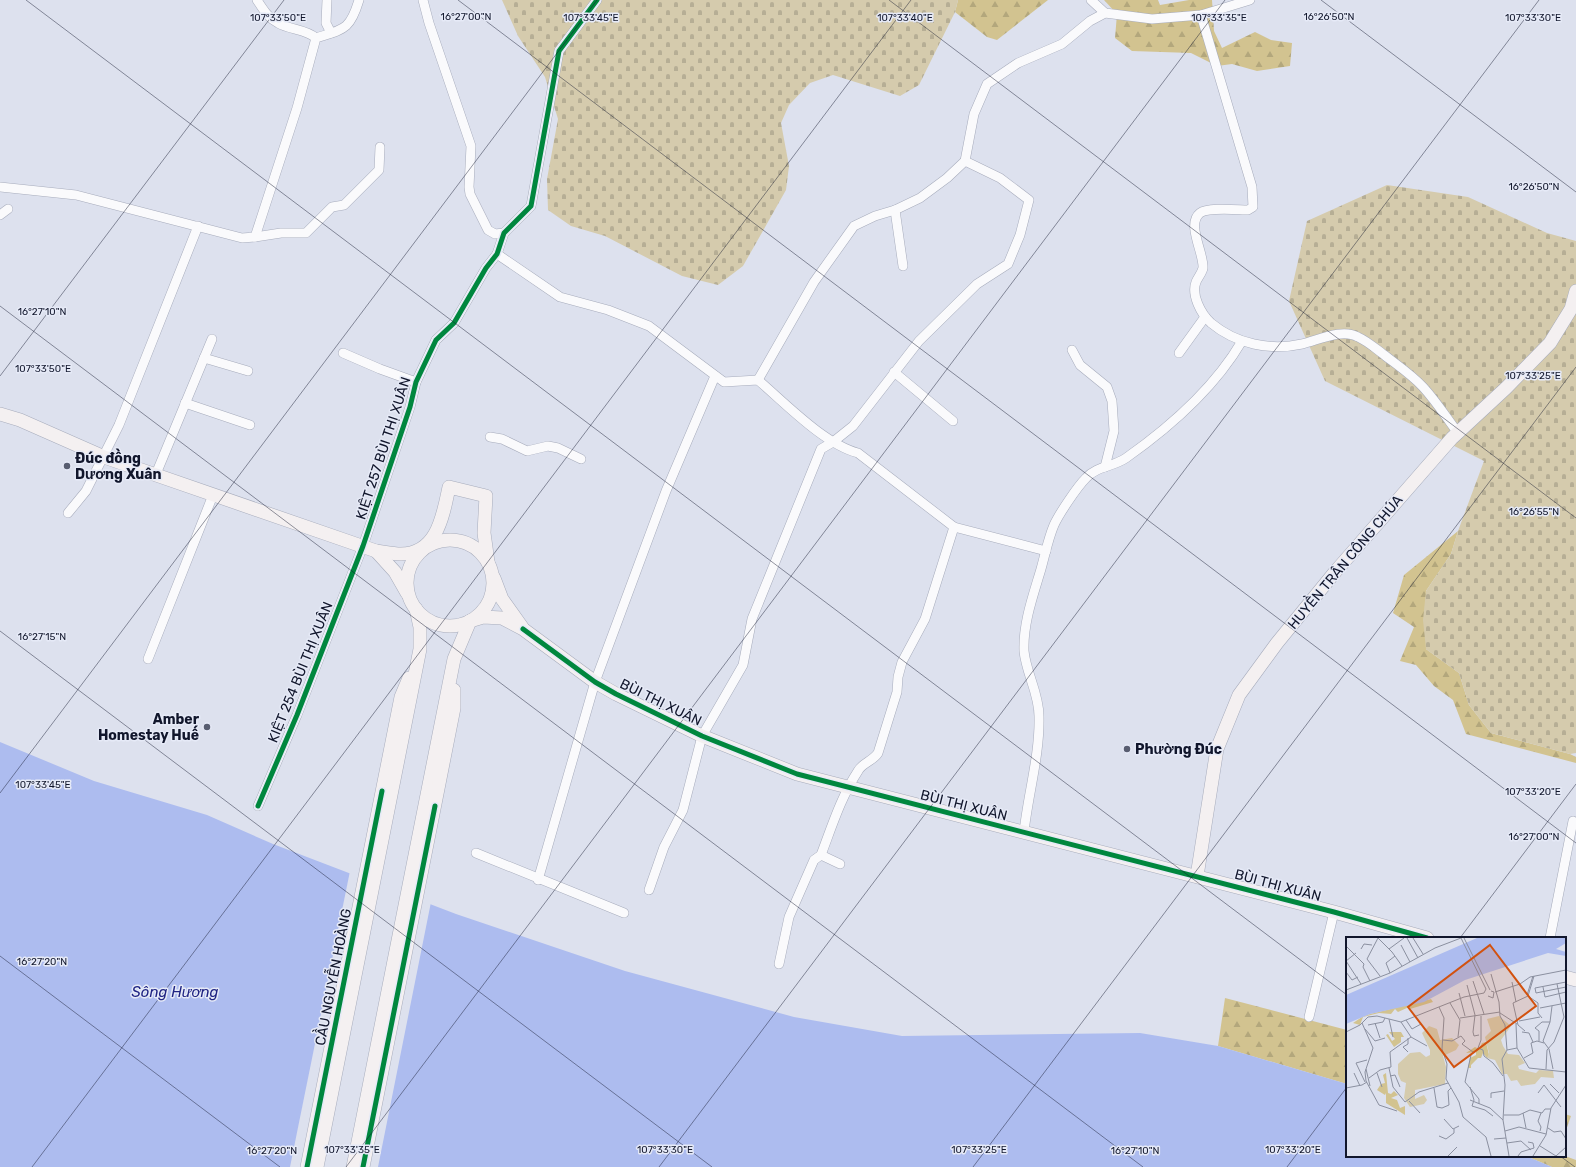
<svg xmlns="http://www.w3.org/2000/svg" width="1576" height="1167" font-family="Rubik,sans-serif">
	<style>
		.forest { fill: url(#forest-firs) }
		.cemetery { fill: url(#cemetery-stones) }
		.water { fill: #adbcef }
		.pier { fill: #dde1ee }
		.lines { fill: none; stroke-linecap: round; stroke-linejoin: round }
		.street-casing { stroke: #a7acbc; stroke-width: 10 }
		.secondary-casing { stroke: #a7acbc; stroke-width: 14 }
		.street { stroke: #fafafc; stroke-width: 9 }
		.secondary { stroke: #f4f0f1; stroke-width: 13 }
		.cycleway-casing { stroke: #e6eaf7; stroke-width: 8 }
		.cycleway { stroke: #00873e; stroke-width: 5 }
		.ticks { fill: none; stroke: #11162c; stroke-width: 1; stroke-opacity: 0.45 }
		.poi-dot { fill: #585d70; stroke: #e6eaf7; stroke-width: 1.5 }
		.labels { text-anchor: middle; stroke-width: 3; stroke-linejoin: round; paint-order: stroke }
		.street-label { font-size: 14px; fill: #11162c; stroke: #e6eaf7 }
		.poi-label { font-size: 14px; font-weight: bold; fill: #11162c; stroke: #e6eaf7; text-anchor: start }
		.water-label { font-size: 15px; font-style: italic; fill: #1f2483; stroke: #e6eaf7 }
		.inset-road { fill: none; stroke: #8b90a0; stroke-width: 1 }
		.view { fill: #d2520f; fill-opacity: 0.15; stroke: #d2520f; stroke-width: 2 }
		.inset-edge { fill: none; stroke: #11162c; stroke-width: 2 }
		.ticks-label { font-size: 10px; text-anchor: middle; fill: #11162c; stroke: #e6eaf7; stroke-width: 3; stroke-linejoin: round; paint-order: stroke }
	</style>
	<defs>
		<pattern id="forest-firs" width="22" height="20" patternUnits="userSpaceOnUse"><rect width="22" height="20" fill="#d2c390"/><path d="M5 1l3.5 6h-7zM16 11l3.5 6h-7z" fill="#b3a77c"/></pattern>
		<pattern id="cemetery-stones" width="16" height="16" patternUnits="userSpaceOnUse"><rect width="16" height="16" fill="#d5cbad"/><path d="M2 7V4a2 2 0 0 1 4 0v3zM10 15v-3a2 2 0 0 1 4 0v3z" fill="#b6ae95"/></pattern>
	</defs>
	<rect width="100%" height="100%" fill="#dde1ee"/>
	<g class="forest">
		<path d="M 958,0 L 1048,0 L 997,40 L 987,37 L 955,12 Z"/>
		<path d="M 1104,0 L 1158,0 L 1160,5 L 1189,0 L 1212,0 L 1214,31 L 1222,48 L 1255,32 L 1271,40 L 1292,43 L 1290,66 L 1257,71 L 1232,64 L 1217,66 L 1191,53 L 1132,51 L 1115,38 L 1117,14 Z"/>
		<path d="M 1458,531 L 1451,554 L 1426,591 L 1426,649 L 1459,673 L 1469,705 L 1491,733 L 1570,754 L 1576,757 L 1576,763 L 1466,734 L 1453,700 L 1434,686 L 1416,665 L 1400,661 L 1414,627 L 1393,613 L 1404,575 Z"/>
		<path d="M 1225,998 L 1347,1030 L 1347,1084 L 1218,1046 Z"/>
		<path d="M 1565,1114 L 1571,1116 L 1565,1133 Z"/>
		<path d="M 1526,1156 L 1565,1156 L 1576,1160 L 1576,1167 L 1552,1167 Z"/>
	</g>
	<g class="cemetery">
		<path d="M 502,0 L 958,0 L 955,12 L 919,85 L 900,96 L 833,75 L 810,83 L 789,105 L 781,123 L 789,166 L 786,190 L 743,266 L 718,285 L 682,276 L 605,236 L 571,226 L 548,210 L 547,179 L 558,119 L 545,77 L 518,36 Z"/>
		<path d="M 1387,185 L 1468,197 L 1547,233 L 1576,241 L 1576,753 L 1570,754 L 1491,733 L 1469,705 L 1459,673 L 1426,649 L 1423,620 L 1426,591 L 1451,554 L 1458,531 L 1484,461 L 1325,381 L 1289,301 L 1307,221 Z"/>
	</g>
	<path class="water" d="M 0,742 L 94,781 L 207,815 L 273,844 L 456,914 L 625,971 L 794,1017 L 902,1036 L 1140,1033 L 1218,1046 L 1347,1084 L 1347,1156 L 1526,1156 L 1552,1167 L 0,1167 Z"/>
	<path class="pier" d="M 350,871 L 431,902 L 378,1167 L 290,1167 Z"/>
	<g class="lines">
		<g class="street-casing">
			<g id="street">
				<path d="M 257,0 C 263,9 268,18 278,23 C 290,30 306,29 316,38"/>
				<path d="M 327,0 L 326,23 L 331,33"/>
				<path d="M 423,0 L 429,23 L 471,146 L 469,187 L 470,194 L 488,230 L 495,234 L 504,233"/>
				<path d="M 1091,0 L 1105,13"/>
				<path d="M 1201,15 L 1252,187 L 1253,207 L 1248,210 C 1238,210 1208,207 1200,213 C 1186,224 1204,253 1203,268 C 1202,273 1198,277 1196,282 C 1191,295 1201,314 1211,323 C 1236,344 1270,351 1302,344 C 1319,340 1342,328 1358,337 C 1367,341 1375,348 1383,354 C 1397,365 1411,374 1423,387 C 1436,401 1446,417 1458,433"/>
				<path d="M 0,187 L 76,195 L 242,238 L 255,237 L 297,108 L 316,38 C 344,29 350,30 359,0"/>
				<path d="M 895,210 L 903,266"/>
				<path d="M 0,215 L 8,209"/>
				<path d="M 255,237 L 281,233 L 306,233 L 332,207 L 344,205 L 379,170 L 380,147"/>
				<path d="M 497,254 L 560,297 L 608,310 L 649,326 L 724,382 L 758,380 C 785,403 824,444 858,453 L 954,527 L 1046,551"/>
				<path d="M 1072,350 L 1080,365 L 1107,387 L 1112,401 L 1114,431 L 1105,467"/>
				<path d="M 343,353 L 380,369 L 416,382"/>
				<path d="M 1179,353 L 1205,317"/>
				<path d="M 204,358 L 248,371"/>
				<path d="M 894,372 L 953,421"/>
				<path d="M 758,380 L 814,282 L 854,226 L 875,216 L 895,210 L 920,198 L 947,178 L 965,161 L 974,114 L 987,84 L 1018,63 L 1062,44 L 1090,21 L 1105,13 L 1152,19 L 1201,15 L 1250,0"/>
				<path d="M 185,403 L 250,425"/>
				<path d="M 490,437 L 502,439 L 527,451 L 548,446 L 558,448 L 581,459"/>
				<path d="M 156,474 L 212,339"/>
				<path d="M 68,513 L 86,491 L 119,425 L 198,226"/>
				<path d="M 148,659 L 213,495"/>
				<path d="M 258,806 L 297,715 L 363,546 L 410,407 L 416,382 L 436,340 L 454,323 L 486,268 L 497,254 L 504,233 L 531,206 L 559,51 L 597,0"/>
				<path d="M 1024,832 C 1028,794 1040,755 1039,716 C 1039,693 1026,673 1024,651 C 1023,623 1033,596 1041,569 C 1045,555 1048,539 1054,525 C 1059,514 1077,487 1086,478 C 1097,466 1113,467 1126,458 C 1170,427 1215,387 1242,341"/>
				<path d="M 476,853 L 624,913"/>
				<path d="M 821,855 C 832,826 841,797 858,771 C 862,763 873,761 878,753 L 897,692 L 898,677 L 902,662 L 925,619 L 954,527"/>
				<path d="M 538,880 L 595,682 L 666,491 L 715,376"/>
				<path d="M 649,890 L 664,847 L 683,810 L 702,736 L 743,665 L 752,619 L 821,449 L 833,442 L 853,426 L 919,341 L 977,284 L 1008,264 L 1020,235 L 1029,200 L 1000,178 L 965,161"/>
				<path d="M 1550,938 L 1573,821"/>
				<path d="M 779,964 L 789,917 L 814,860 L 821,855 L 840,864"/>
				<path d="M 1309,1017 L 1334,912"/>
			</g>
		</g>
		<g class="secondary-casing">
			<g id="secondary">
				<path d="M 0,414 L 20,420 L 104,457 L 376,551 C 384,552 393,554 401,554 C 437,554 443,516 449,487 L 486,496 L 484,533 L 488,562"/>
				<circle cx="450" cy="583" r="43"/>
				<path d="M 376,551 L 395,572 L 407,593"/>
				<path d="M 494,578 L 502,599 L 522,627"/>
				<path d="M 1197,876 L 1217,749 L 1239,695 L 1277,643 L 1335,572 L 1452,438 L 1506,388 L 1550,343 L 1571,309 L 1576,291"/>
				<path d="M 1565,977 L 1576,980"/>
				<path d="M 307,1167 L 401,697 L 409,678"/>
				<path d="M 317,1167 L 420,649 L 420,627 L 416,609"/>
				<path d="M 353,1167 L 454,659 L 470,621 L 483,617 L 502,618 L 523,629 L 595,682 L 616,694 L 702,736 L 797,774 L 1334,912 L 1427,938"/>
				<path d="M 363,1167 L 454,708 L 454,690"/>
			</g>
		</g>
		<use href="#street" class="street"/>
		<use href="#secondary" class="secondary"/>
		<g class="cycleway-casing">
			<g id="cycleway">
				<path d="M 523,629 L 595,682 L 616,694 L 702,736 L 797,774 L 1334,912 L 1427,938"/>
				<path d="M 258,806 L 297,715 L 363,546 L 410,407 L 416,382 L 436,340 L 454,323 L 486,268 L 497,254 L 504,233 L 531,206 L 559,51 L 597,0"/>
				<path d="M 307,1167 L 382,791"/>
				<path d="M 363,1167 L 435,806"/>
			</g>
		</g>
		<use href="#cycleway" class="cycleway"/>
	</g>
	<path class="ticks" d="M 26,0 L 1347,995M 458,0 L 1576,843M 889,0 L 1576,518M 1321,0 L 1576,192M 0,306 L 1143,1167M 0,376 L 284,0M 0,631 L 712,1167M 0,793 L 597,0M 1460,938 L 1576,784M 0,956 L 280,1167M 1560,1156 L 1575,1167M 32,1167 L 911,0M 346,1167 L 1225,0M 659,1167 L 1539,0M 973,1167 L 1576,367M 1287,1167 L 1347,1087"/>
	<g class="poi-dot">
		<circle cx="67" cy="466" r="4"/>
		<circle cx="207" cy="727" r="4"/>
		<circle cx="1127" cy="749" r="4"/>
	</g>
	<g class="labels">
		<g class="street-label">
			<text transform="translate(383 448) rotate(-72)" y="5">KIỆT 257 BÙI THỊ XUÂN</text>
			<text transform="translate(1345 562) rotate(-50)" y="5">HUYỀN TRÂN CÔNG CHÚA</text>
			<text transform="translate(300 672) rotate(-68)" y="5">KIỆT 254 BÙI THỊ XUÂN</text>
			<text transform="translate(661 702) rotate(26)" y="5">BÙI THỊ XUÂN</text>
			<text transform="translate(964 805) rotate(14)" y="5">BÙI THỊ XUÂN</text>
			<text transform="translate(1278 885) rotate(15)" y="5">BÙI THỊ XUÂN</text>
			<text transform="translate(333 977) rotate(-79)" y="5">CẦU NGUYỄN HOÀNG</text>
		</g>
		<g class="poi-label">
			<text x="75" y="463">Đúc đồng<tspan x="75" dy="16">Dương Xuân</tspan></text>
			<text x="199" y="724" text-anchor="end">Amber<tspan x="199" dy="16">Homestay Huế</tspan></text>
			<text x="1135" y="754">Phường Đúc</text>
		</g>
		<g class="water-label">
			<text x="175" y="997">Sông Hương</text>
		</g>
	</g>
	<g transform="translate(1346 937)">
		<rect width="220" height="220" fill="#dde1ee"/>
		<path d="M 85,62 L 87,65 L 64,72 L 63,70 L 52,75 L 49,72 L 45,77 L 33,76 L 17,80 L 14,88 L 7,86 L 16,80 L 24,77 ZM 43,95 L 55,95 L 58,100 L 55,100 L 55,105 L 48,110 L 40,98 L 42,97 L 46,104 L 49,102 ZM 140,105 L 143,118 L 141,121 L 137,116 L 135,121 L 132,121 L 125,128 L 125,131 L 122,131 L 124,121 L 130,118 L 130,115 L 120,116 L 129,110 L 133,112 L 136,106 ZM 40,136 L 42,156 L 45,157 L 48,154 L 52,158 L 45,161 L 51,163 L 54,171 L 59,169 L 59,178 L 57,174 L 59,178 L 40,166 L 40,156 L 39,158 L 31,153 L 35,147 L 39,146 L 37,138 Z" fill="#d2c390"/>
		<path d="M 153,79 L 165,89 L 155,103 L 157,109 L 162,117 L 173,118 L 179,126 L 172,129 L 173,132 L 190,136 L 193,133 L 207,134 L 208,141 L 195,140 L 189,147 L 175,149 L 171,143 L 165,144 L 161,137 L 156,137 L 149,123 L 141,121 L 143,116 L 139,100 L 145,94 L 141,82 ZM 83,89 L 91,92 L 94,103 L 106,101 L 113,108 L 110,113 L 97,119 L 100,130 L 99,147 L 69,153 L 69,162 L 78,158 L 81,163 L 78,167 L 64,170 L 58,161 L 60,146 L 55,144 L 52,137 L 52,127 L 64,116 L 74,115 L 80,120 L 84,118 L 84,113 L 76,96 Z" fill="#d5cbad"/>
		<path d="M 131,1 L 220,1 L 220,6 L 210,12 L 220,15 L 220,19 L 202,16 L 119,43 L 78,65 L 24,77 L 0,87 L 0,58 Z" fill="#adbcef"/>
		<path class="inset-road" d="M 32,1 L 21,22 L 34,39M 32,1 L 46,15 L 56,29M 61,1 L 72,21M 67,1 L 77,17M 115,1 L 140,52 L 138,56M 118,1 L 144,53M 55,8 L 64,25M 0,9 L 18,27 L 17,30 L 24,44M 15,12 L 18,7 L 26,8M 43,12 L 58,1M 10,16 L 0,24 L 15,47M 0,35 L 6,43 L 12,40M 44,36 L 40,26 L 49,19M 145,37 L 153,65 L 154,79 L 159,88 L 161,113M 127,44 L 138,77M 166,45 L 170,65M 220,45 L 189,51 L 190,56 L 220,50M 121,48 L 129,78 L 127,95 L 128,99 L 133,98M 197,50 L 199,60 L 220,55M 0,53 L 44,36 L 89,11 L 115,1M 149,55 L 174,47 L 184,40 L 220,33M 113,56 L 119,79M 181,58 L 187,39M 142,59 L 147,61 L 148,55 L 145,54M 182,59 L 192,66 L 192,76 L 196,81M 104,66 L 114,83 L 112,100M 206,69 L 204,85 L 197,104 L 203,112 L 207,132M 93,70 L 98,81 L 96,112 L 101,127 L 100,142 L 113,165 L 117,180 L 140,200 L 145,219M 194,71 L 220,66M 154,76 L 171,87M 114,81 L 154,75M 43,82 L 47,100M 60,83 L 66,92 L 75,87M 173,84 L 194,80M 16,86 L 27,111 L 19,135 L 20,144 L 33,168 L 51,174M 29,86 L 34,101M 170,87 L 171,111M 22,88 L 37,85 L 39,81M 19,92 L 29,104 L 39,101M 179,94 L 172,88 L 167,66 L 182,59 L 188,39M 0,95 L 14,88 L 22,80 L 31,79 L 55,85 L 118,60 L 138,56M 176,95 L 183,96 L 187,105M 65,100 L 81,109M 97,103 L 106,104 L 115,99 L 119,104 L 116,107 L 127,115M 193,104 L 193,94 L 189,91 L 196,85 L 204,85M 132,111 L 137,113 L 138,119 L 147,126 L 157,139M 161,113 L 156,122 L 159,148 L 157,183 L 163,219M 161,113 L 171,111 L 183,131 L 220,135M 62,115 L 57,110 L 62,107 L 62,101M 178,121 L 187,116 L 185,106 L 191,104 L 198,106M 43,131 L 47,150 L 59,165 L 73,155 L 102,146M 20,132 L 24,149M 200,132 L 201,113 L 208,105 L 218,80 L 211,47M 8,136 L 14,149M 31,136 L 36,150M 44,139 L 49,138 L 54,150M 23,141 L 34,133 L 45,130 L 44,115 L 65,100 L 55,85M 19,145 L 10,126 L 21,123M 204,147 L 213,156M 124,150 L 128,163 L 126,169 L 139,173 L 147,179M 0,151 L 16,148 L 21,145M 88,151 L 91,170 L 96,171 L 103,168 L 102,154 L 105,151M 192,156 L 198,148 L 215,170M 145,161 L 145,156 L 158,154M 124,163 L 144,171 L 157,183M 63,164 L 74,176M 133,167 L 133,162 L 119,145 L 125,118 L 132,111 L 135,103 L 135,79M 177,176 L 180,191M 158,178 L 173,178 L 184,173 L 196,176 L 199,172 L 205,172M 98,182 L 107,192 L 113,189M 202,191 L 208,195 L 215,194 L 220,202M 159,194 L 173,190 L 200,197M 194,194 L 195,190 L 192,184 L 195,176M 93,199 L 100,202 L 108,196 L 108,192M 148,202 L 160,201M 161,206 L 175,204 L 185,213M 194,209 L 210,219M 102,219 L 111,210M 172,219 L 175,215 L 188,211 L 187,206 L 182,205M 187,219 L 200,198 L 205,171 L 220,148M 210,219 L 220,210"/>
		<path class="view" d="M 144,8 L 190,69 L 108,130 L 62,70 Z"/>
		<rect width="220" height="220" class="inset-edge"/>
	</g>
	<g class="ticks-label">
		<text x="466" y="20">16°27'00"N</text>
		<text x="1329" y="20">16°26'50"N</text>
		<text x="278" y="21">107°33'50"E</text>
		<text x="591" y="21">107°33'45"E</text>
		<text x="905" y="21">107°33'40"E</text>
		<text x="1219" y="21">107°33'35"E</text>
		<text x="1533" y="21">107°33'30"E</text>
		<text x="1534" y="190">16°26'50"N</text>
		<text x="42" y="315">16°27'10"N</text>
		<text x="43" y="372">107°33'50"E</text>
		<text x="1533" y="379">107°33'25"E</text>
		<text x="1534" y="515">16°26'55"N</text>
		<text x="42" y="640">16°27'15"N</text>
		<text x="43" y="788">107°33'45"E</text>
		<text x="1533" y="795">107°33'20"E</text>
		<text x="1534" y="840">16°27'00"N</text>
		<text x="42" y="965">16°27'20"N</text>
		<text x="352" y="1153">107°33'35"E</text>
		<text x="665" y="1153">107°33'30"E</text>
		<text x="979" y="1153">107°33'25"E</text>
		<text x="1293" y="1153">107°33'20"E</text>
		<text x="272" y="1154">16°27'20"N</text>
		<text x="1135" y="1154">16°27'10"N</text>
	</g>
</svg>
